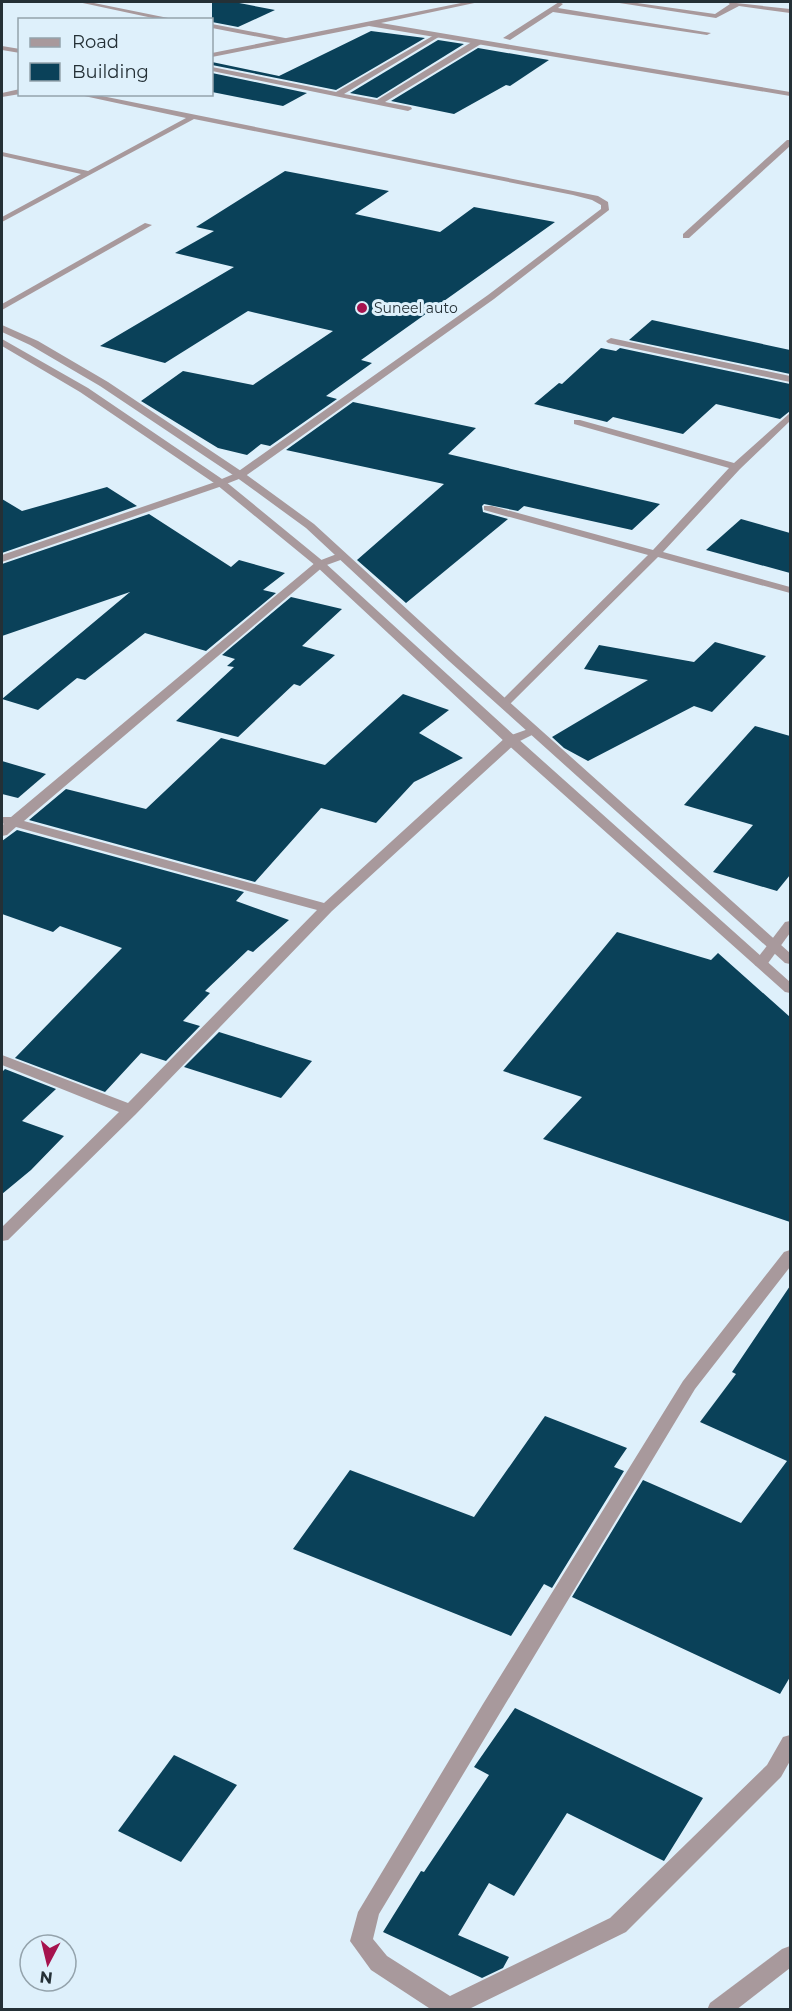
<svg xmlns="http://www.w3.org/2000/svg" width="792" height="2011" font-family="Montserrat,sans-serif">
	<style>
		.building { fill: #0a4159 }
		.lines { fill: none; stroke-linecap: round; stroke-linejoin: round }
		.service { fill: #a8999c; fill-rule: evenodd }
		.minor { fill: #a8999c; fill-rule: evenodd }
		.tertiary { fill: #a8999c; fill-rule: evenodd }
		.poi-dot { fill: #a6134e; stroke: #def0fb; stroke-width: 2 }
		.labels { text-anchor: middle; stroke-width: 6; stroke-linejoin: round; paint-order: stroke }
		.far-poi-label { font-size: 14px; fill: #243036; stroke: #def0fb; text-anchor: start }
	</style>
	<rect width="100%" height="100%" fill="#def0fb"/>
	<g class="building">
		<path d="M 212,2 L 234,2 L 275,10 L 238,27 L 212,22 Z"/>
		<path d="M 371,31 L 425,38 L 336,90 L 212,65 L 212,62 L 279,76 Z"/>
		<path d="M 438,40 L 464,44 L 377,98 L 350,93 Z"/>
		<path d="M 478,48 L 549,60 L 510,86 L 506,85 L 454,114 L 391,101 Z"/>
		<path d="M 212,73 L 307,93 L 283,106 L 212,92 Z"/>
		<path d="M 285,171 L 389,191 L 355,214 L 440,232 L 474,207 L 555,222 L 361,360 L 372,363 L 326,396 L 337,399 L 270,446 L 261,444 L 247,455 L 218,448 L 141,401 L 183,371 L 253,385 L 333,331 L 248,311 L 165,363 L 100,346 L 234,267 L 175,253 L 214,231 L 196,227 Z"/>
		<path d="M 652,320 L 790,350 L 790,374 L 629,340 Z"/>
		<path d="M 601,348 L 616,351 L 620,348 L 790,384 L 790,411 L 780,419 L 716,404 L 683,434 L 613,417 L 607,422 L 534,404 L 559,383 L 562,384 Z"/>
		<path d="M 353,402 L 476,428 L 448,454 L 660,504 L 632,530 L 524,506 L 518,511 L 484,504 L 482,506 L 483,512 L 508,519 L 406,603 L 357,560 L 444,484 L 286,450 Z"/>
		<path d="M 107,487 L 137,506 L 2,553 L 2,499 L 22,511 Z"/>
		<path d="M 149,514 L 231,567 L 239,560 L 285,573 L 263,590 L 276,593 L 206,651 L 145,633 L 85,680 L 77,678 L 38,710 L 2,699 L 130,592 L 2,636 L 2,564 Z"/>
		<path d="M 741,519 L 790,533 L 790,573 L 706,550 Z"/>
		<path d="M 291,597 L 342,609 L 302,646 L 335,655 L 300,686 L 294,684 L 238,737 L 176,721 L 234,667 L 227,666 L 235,659 L 222,655 Z"/>
		<path d="M 715,642 L 766,656 L 712,712 L 694,706 L 588,761 L 564,748 L 552,737 L 648,680 L 584,669 L 599,645 L 694,662 Z"/>
		<path d="M 403,694 L 449,710 L 419,733 L 463,758 L 414,782 L 376,823 L 321,808 L 255,882 L 29,820 L 66,789 L 146,809 L 221,738 L 325,765 Z"/>
		<path d="M 755,726 L 790,736 L 790,875 L 777,891 L 713,872 L 753,825 L 684,805 Z"/>
		<path d="M 2,761 L 46,774 L 18,798 L 2,794 Z"/>
		<path d="M 17,830 L 244,892 L 236,901 L 289,920 L 253,952 L 248,950 L 205,991 L 210,993 L 183,1021 L 200,1026 L 166,1061 L 141,1053 L 105,1092 L 15,1058 L 122,948 L 60,926 L 53,932 L 2,914 L 2,841 Z"/>
		<path d="M 617,932 L 711,960 L 718,953 L 790,1017 L 790,1222 L 543,1139 L 582,1097 L 503,1071 Z"/>
		<path d="M 219,1032 L 312,1061 L 281,1098 L 184,1067 Z"/>
		<path d="M 5,1069 L 56,1089 L 22,1121 L 64,1136 L 31,1170 L 2,1194 L 2,1072 Z"/>
		<path d="M 790,1286 L 790,1677 L 780,1694 L 572,1597 L 643,1480 L 741,1523 L 787,1461 L 700,1422 L 736,1374 L 732,1372 Z"/>
		<path d="M 545,1416 L 627,1448 L 614,1467 L 624,1471 L 552,1588 L 544,1584 L 511,1636 L 293,1549 L 350,1470 L 474,1517 Z"/>
		<path d="M 515,1708 L 703,1798 L 664,1861 L 567,1813 L 514,1896 L 489,1883 L 458,1935 L 509,1957 L 503,1968 L 482,1978 L 383,1932 L 421,1871 L 424,1872 L 489,1775 L 474,1767 Z"/>
		<path d="M 174,1755 L 237,1785 L 181,1862 L 118,1831 Z"/>
	</g>
	<g class="lines">
		<g class="service">
			<path d="M 78,2 L 89,2 L 178,20 L 162,20 Z"/>
			<path d="M 212,24 L 285,38 L 289,40 L 285,42 L 212,28 Z"/>
			<path d="M 436,34 L 442,35 L 344,94 L 377,100 L 475,40 L 481,40 L 481,44 L 385,102 L 411,107 L 412,109 L 408,111 L 212,71 L 212,67 L 336,92 Z"/>
			<path d="M 2,46 L 20,49 L 20,53 L 2,50 Z"/>
			<path d="M 75,94 L 92,94 L 573,191 L 598,196 L 608,202 L 609,210 L 494,299 L 244,477 L 221,486 L 217,485 L 217,481 L 236,473 L 488,295 L 601,209 L 601,205 L 592,200 L 573,195 L 194,119 L 2,222 L 2,217 L 81,174 L 2,156 L 2,152 L 88,171 L 186,118 Z"/>
			<path d="M 787,140 L 790,140 L 790,146 L 689,238 L 683,238 L 683,234 Z"/>
			<path d="M 145,223 L 152,225 L 2,310 L 2,304 Z"/>
			<path d="M 611,338 L 790,376 L 790,382 L 608,343 L 606,341 Z"/>
			<path d="M 790,413 L 790,421 L 740,469 L 663,552 L 790,587 L 790,593 L 658,557 L 508,706 L 500,706 L 500,702 L 648,555 L 484,510 L 484,506 L 492,506 L 653,550 L 729,468 L 574,424 L 574,420 L 580,420 L 734,463 Z"/>
			<path d="M 790,921 L 790,933 L 766,966 L 756,966 L 754,963 L 756,960 L 785,922 Z"/>
		</g>
		<g class="minor">
			<path d="M 466,2 L 479,2 L 381,23 L 790,92 L 790,96 L 369,26 L 212,57 L 212,53 Z"/>
			<path d="M 559,2 L 563,4 L 558,8 L 711,33 L 707,35 L 553,12 L 510,40 L 503,38 Z"/>
			<path d="M 613,2 L 630,2 L 715,14 L 730,4 L 727,2 L 790,9 L 790,13 L 739,6 L 716,18 Z"/>
			<path d="M 20,89 L 20,94 L 2,97 L 2,93 Z"/>
			<path d="M 221,480 L 225,481 L 225,485 L 2,562 L 2,555 Z"/>
			<path d="M 342,552 L 346,554 L 346,558 L 324,566 L 24,821 L 324,903 L 506,737 L 534,727 L 540,731 L 516,743 L 332,911 L 136,1114 L 8,1240 L 2,1241 L 2,1227 L 119,1112 L 2,1065 L 2,1055 L 128,1103 L 317,910 L 16,827 L 7,835 L 2,836 L 2,825 L 4,824 L 2,823 L 2,817 L 11,817 L 316,562 Z"/>
			<path d="M 790,1250 L 790,1267 L 695,1389 L 379,1914 L 373,1939 L 387,1956 L 450,1996 L 610,1918 L 767,1765 L 783,1737 L 790,1735 L 790,1761 L 781,1777 L 626,1932 L 467,2010 L 432,2010 L 371,1970 L 350,1941 L 358,1912 L 483,1704 L 683,1381 L 784,1252 Z"/>
		</g>
		<g class="tertiary">
			<path d="M 2,325 L 38,341 L 108,382 L 244,473 L 314,524 L 457,655 L 790,953 L 790,964 L 785,963 L 449,661 L 306,528 L 236,477 L 100,386 L 30,345 L 2,332 Z"/>
			<path d="M 2,339 L 88,388 L 225,481 L 324,562 L 516,737 L 790,982 L 790,993 L 785,992 L 506,743 L 316,566 L 217,485 L 80,392 L 2,346 Z"/>
			<path d="M 790,1946 L 790,1968 L 736,2010 L 707,2010 L 710,2003 L 782,1949 Z"/>
		</g>
	</g>
	<circle class="poi-dot" cx="362" cy="308" r="6"/>
	<g class="labels">
		<g class="far-poi-label">
			<text x="374" y="313">Suneel auto</text>
		</g>
	</g>
	<rect width="792" height="2011" fill="none" stroke="#243036" stroke-width="6"/>
	<rect x="18" y="18" width="195" height="78" fill="#def0fb" stroke="#94a3ac" stroke-width="1.5"/>
	<rect x="30" y="38" width="30" height="9" fill="#a8999c" stroke="#94a3ac" stroke-width="1.5"/>
	<text x="72" y="48" font-size="18" fill="#243036">Road</text>
	<rect x="30" y="63" width="30" height="18" fill="#0a4159" stroke="#94a3ac" stroke-width="1.5"/>
	<text x="72" y="78" font-size="18" fill="#243036">Building</text>
	<g transform="translate(48 1963) rotate(187)"><circle r="28" fill="#def0fb" stroke="#94a3ac" stroke-width="1.5"/>
	<path d="M0-4.5L10 22L0 15L-10 22Z" fill="#a6134e"/>
	<text y="-9" font-size="16" font-weight="bold" text-anchor="middle" fill="#243036">N</text>
	</g>
</svg>
